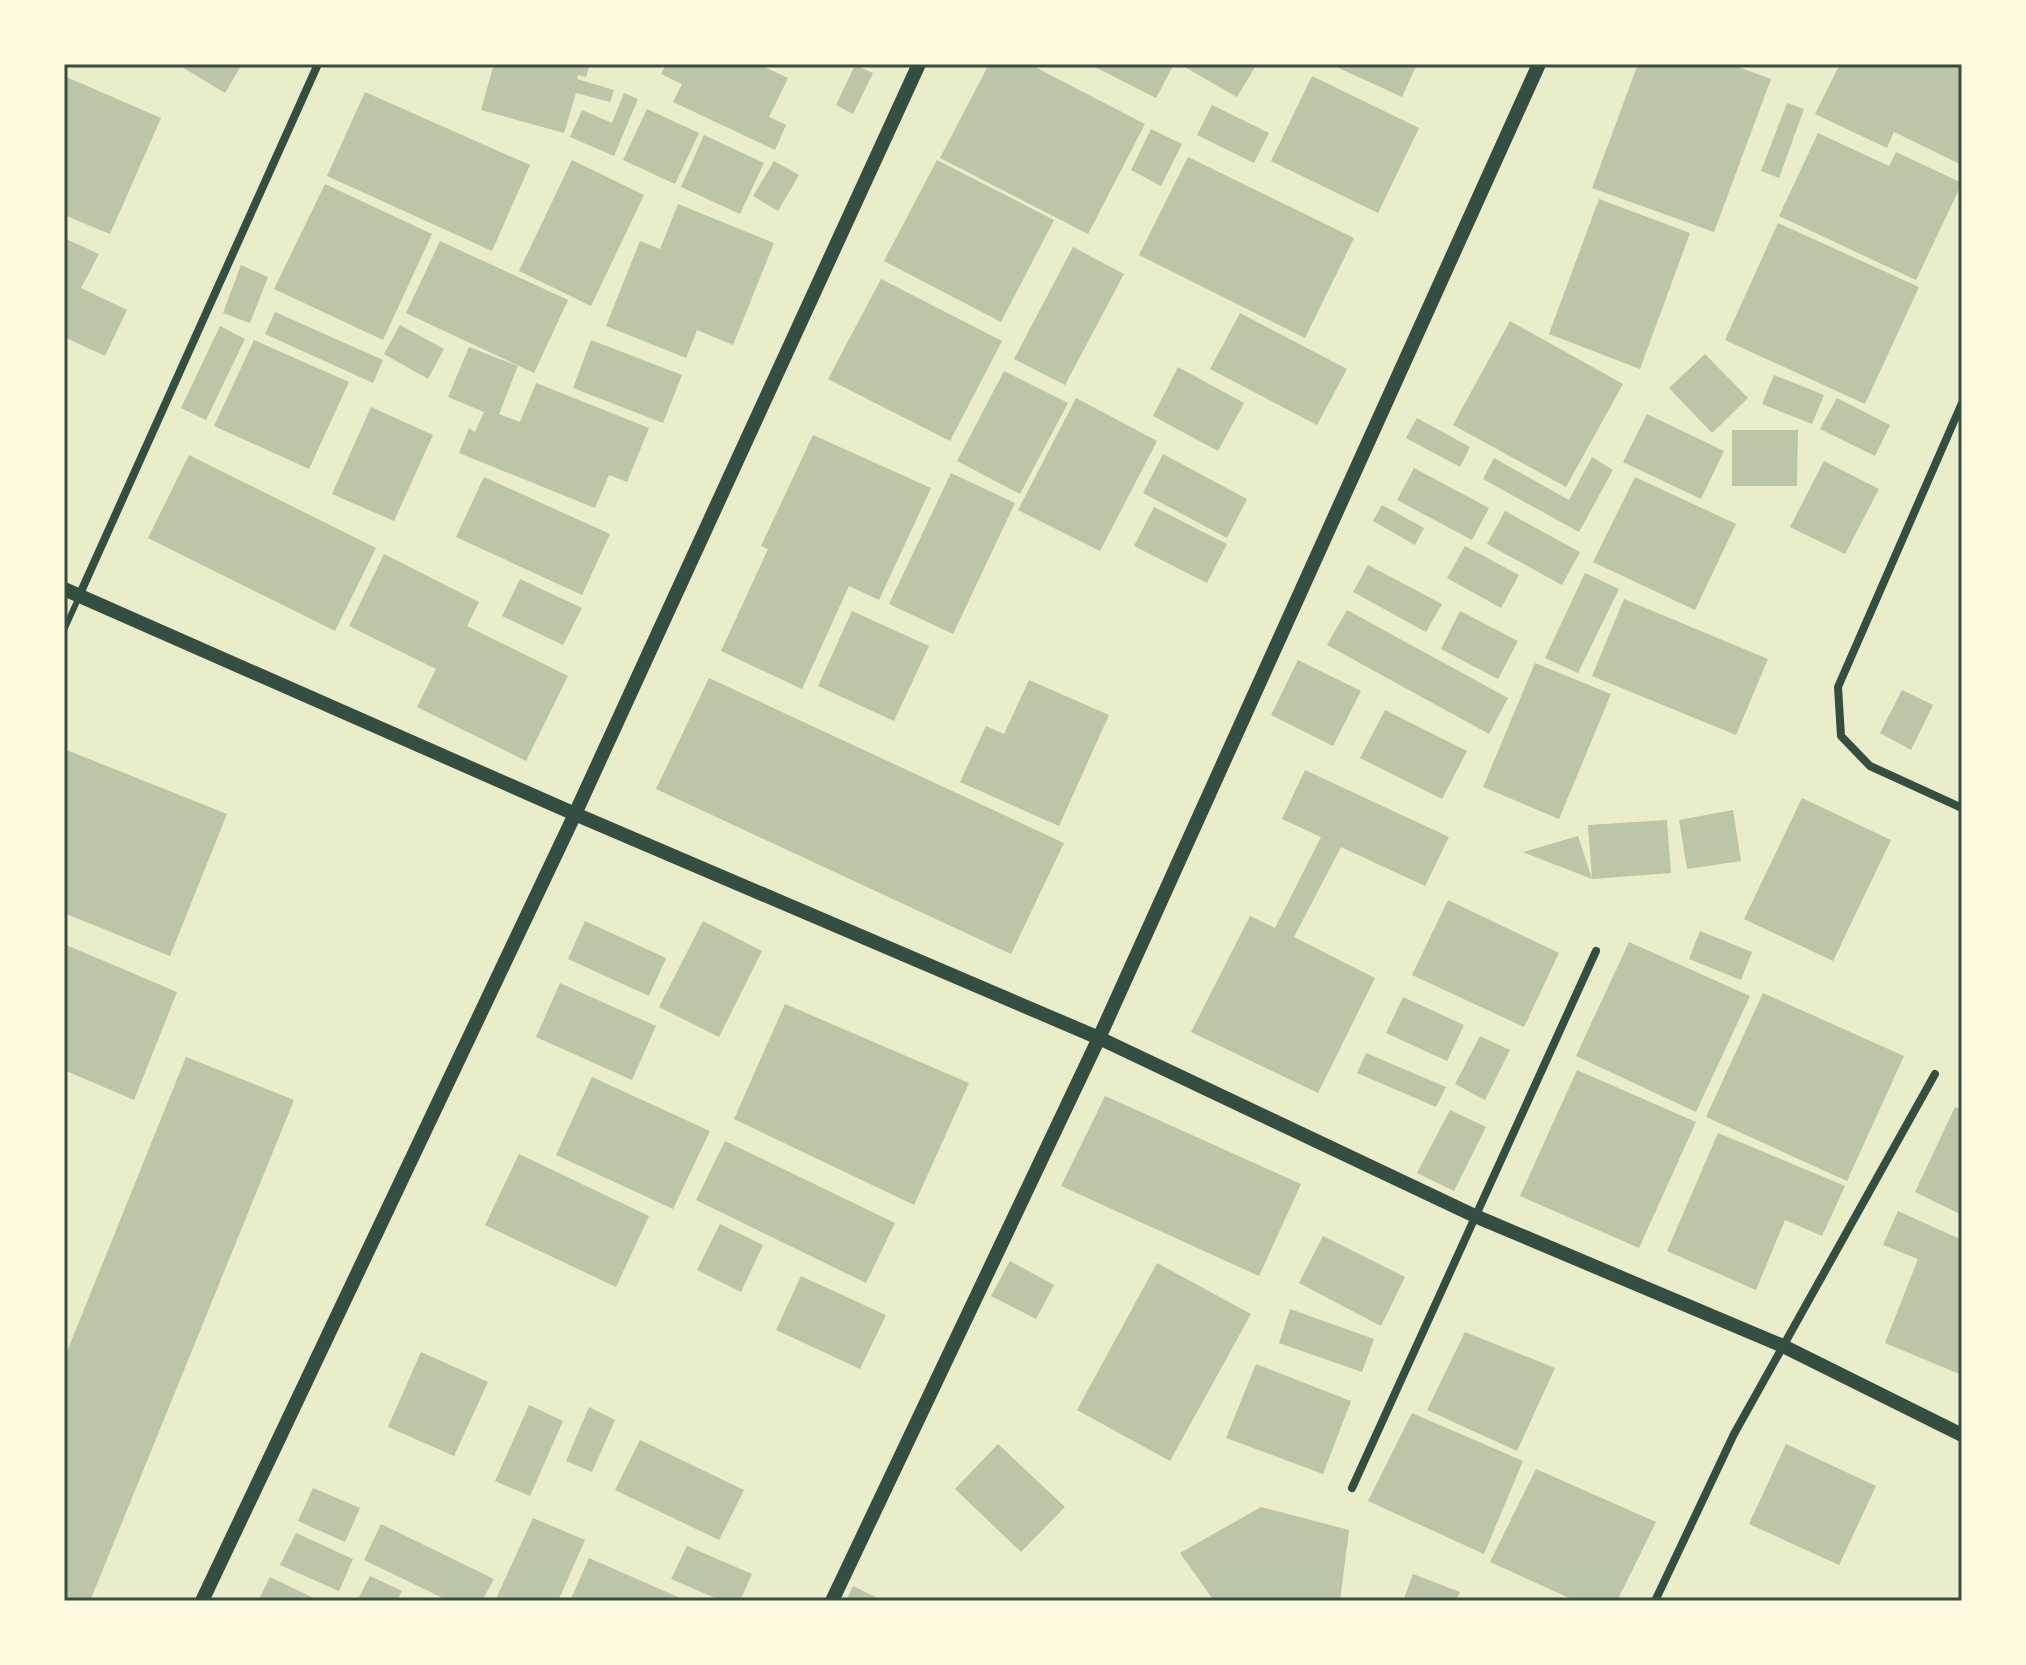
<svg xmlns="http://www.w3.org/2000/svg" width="2026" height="1665" font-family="'DM Sans',sans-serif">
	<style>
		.building { fill: #bcc5a7 }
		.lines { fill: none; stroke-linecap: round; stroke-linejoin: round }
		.service { stroke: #344e41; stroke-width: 6 }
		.minor { stroke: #344e41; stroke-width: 8 }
		.tertiary { stroke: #344e41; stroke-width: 14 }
		.neatline { fill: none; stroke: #344e41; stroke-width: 3 }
	</style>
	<rect width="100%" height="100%" fill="#e9edc9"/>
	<g class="building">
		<path d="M 177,64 L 242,64 L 225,93 Z"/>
		<path d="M 494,64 L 590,64 L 586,77 L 578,75 L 577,79 L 614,90 L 610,102 L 576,93 L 564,133 L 481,110 Z"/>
		<path d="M 666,64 L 758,64 L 788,78 L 769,117 L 786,125 L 775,150 L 673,102 L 682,84 L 661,74 Z"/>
		<path d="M 989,64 L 1029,64 L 1145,124 L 1088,234 L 940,158 Z"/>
		<path d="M 1089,64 L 1174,64 L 1156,98 Z"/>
		<path d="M 1184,64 L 1257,64 L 1237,97 L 1183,66 Z"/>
		<path d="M 1330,64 L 1417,64 L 1402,97 Z"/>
		<path d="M 1638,64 L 1730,64 L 1771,79 L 1714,232 L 1592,188 Z"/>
		<path d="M 1840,64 L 1962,64 L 1962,165 L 1894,132 L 1887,148 L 1815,114 Z"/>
		<path d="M 855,65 L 873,73 L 853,114 L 836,105 Z"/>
		<path d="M 64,76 L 161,118 L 110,234 L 64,215 Z"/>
		<path d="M 1312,76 L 1419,128 L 1378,213 L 1271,161 Z"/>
		<path d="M 365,92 L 530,165 L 492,251 L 327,176 Z"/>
		<path d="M 624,93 L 638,99 L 614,156 L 570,137 L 582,110 L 612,123 Z"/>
		<path d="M 1787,103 L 1804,109 L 1779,178 L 1761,171 Z"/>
		<path d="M 1212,105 L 1269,133 L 1254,163 L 1197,135 Z"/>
		<path d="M 647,109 L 699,133 L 675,184 L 623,160 Z"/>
		<path d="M 1151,129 L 1182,144 L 1161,186 L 1131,170 Z"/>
		<path d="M 1818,133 L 1889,166 L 1896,152 L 1962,183 L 1916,280 L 1779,216 Z"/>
		<path d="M 704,135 L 764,163 L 740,214 L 681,187 Z"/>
		<path d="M 1188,157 L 1354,238 L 1305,338 L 1139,255 Z"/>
		<path d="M 572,160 L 644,195 L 591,306 L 519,271 Z"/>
		<path d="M 937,160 L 1054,220 L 1001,322 L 884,261 Z"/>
		<path d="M 774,161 L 799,175 L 778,211 L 753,196 Z"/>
		<path d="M 325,184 L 432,234 L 383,340 L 274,289 Z"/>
		<path d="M 1599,199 L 1690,233 L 1640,369 L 1549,334 Z"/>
		<path d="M 678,204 L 774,243 L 733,345 L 697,330 L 686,358 L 606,326 L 640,241 L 660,249 Z"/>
		<path d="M 1778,223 L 1919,287 L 1865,404 L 1725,340 Z"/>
		<path d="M 64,238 L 99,254 L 81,288 L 127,310 L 105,356 L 64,337 Z"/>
		<path d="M 440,241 L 568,300 L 534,373 L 406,313 Z"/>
		<path d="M 1073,247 L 1124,274 L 1065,385 L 1014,359 Z"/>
		<path d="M 241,265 L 268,277 L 250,323 L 223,313 Z"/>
		<path d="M 881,279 L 1002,341 L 950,441 L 828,379 Z"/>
		<path d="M 275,312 L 383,360 L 373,383 L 265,334 Z"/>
		<path d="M 1240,313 L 1347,369 L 1317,425 L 1210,369 Z"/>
		<path d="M 1510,321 L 1623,384 L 1566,487 L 1453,425 Z"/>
		<path d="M 400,325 L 444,349 L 428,379 L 384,354 Z"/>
		<path d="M 220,326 L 245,339 L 206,420 L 181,408 Z"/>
		<path d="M 254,340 L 349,382 L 309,469 L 214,426 Z"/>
		<path d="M 591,340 L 682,375 L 663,423 L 573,388 Z"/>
		<path d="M 469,347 L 518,366 L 499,414 L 520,422 L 536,383 L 649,428 L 627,482 L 609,475 L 595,508 L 459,453 L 469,428 L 475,432 L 484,412 L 448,397 Z"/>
		<path d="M 1705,354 L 1748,398 L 1712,433 L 1669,388 Z"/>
		<path d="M 1178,367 L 1244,403 L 1218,451 L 1153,416 Z"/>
		<path d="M 1004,371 L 1068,403 L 1020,494 L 957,461 Z"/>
		<path d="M 1774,375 L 1824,395 L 1812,424 L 1762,404 Z"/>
		<path d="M 1076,398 L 1157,441 L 1100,551 L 1018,510 Z"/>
		<path d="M 1837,398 L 1890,425 L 1875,456 L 1820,429 Z"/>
		<path d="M 371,407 L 433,435 L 394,521 L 332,494 Z"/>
		<path d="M 1647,414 L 1724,451 L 1701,499 L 1623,462 Z"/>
		<path d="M 1417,418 L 1470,447 L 1460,467 L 1406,438 Z"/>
		<path d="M 1732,430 L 1798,430 L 1797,486 L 1732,486 Z"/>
		<path d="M 813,435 L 931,488 L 879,600 L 849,586 L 802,689 L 721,651 L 768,549 L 761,546 Z"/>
		<path d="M 1163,454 L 1247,499 L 1227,538 L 1143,493 Z"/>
		<path d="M 189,455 L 376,548 L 335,631 L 148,538 Z"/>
		<path d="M 1592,457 L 1613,470 L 1579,532 L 1483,479 L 1494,458 L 1569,500 Z"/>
		<path d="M 1824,461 L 1879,489 L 1845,554 L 1790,527 Z"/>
		<path d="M 1414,468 L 1489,508 L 1472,540 L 1397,500 Z"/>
		<path d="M 951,473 L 1015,503 L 953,634 L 889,604 Z"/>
		<path d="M 484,477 L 610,534 L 582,595 L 456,537 Z"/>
		<path d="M 1635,477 L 1736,524 L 1695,610 L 1593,562 Z"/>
		<path d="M 1382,505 L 1424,528 L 1415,545 L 1373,521 Z"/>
		<path d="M 1154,507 L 1227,544 L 1207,583 L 1134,546 Z"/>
		<path d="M 1505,511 L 1580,552 L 1562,585 L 1487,544 Z"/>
		<path d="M 1465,546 L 1519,575 L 1501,608 L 1447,578 Z"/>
		<path d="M 384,554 L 479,602 L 467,626 L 568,676 L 526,761 L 417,707 L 436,669 L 349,626 Z"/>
		<path d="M 1368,565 L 1442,604 L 1426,632 L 1353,592 Z"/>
		<path d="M 1585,573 L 1619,589 L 1578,673 L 1545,658 Z"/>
		<path d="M 520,579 L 582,608 L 563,645 L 502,616 Z"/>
		<path d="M 1624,599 L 1768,659 L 1736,735 L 1592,676 Z"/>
		<path d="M 1347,610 L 1508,698 L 1489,734 L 1327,645 Z"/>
		<path d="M 852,611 L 929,646 L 894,721 L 818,686 Z"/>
		<path d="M 1460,611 L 1518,641 L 1498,679 L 1441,649 Z"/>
		<path d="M 1298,660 L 1361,691 L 1333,746 L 1271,715 Z"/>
		<path d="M 1535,663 L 1611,694 L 1559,819 L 1483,787 Z"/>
		<path d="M 709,678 L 1064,843 L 1011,954 L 656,789 Z"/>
		<path d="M 1029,680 L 1109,715 L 1059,826 L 960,782 L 986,726 L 1004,734 Z"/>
		<path d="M 1902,690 L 1933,705 L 1911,750 L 1880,733 Z"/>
		<path d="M 1385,710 L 1467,751 L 1442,799 L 1360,758 Z"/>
		<path d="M 64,749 L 227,814 L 170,956 L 64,913 Z"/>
		<path d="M 1305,770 L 1449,837 L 1425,886 L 1341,847 L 1294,937 L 1375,978 L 1318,1093 L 1191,1032 L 1250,916 L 1275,928 L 1321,837 L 1282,819 Z"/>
		<path d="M 1802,798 L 1891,840 L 1833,961 L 1744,919 Z"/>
		<path d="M 1733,810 L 1741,861 L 1687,869 L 1679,820 Z"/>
		<path d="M 1667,820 L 1671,873 L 1592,879 L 1588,825 Z"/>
		<path d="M 1578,836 L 1592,879 L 1523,852 Z"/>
		<path d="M 1448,900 L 1559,953 L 1524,1027 L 1412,975 Z"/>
		<path d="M 585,921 L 666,958 L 649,996 L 568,959 Z"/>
		<path d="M 703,921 L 762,951 L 719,1037 L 659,1007 Z"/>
		<path d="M 1700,931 L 1752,952 L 1741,980 L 1689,959 Z"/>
		<path d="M 1629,942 L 1750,996 L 1696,1112 L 1576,1056 Z"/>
		<path d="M 64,944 L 177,992 L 134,1100 L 64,1070 Z"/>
		<path d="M 560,983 L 656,1026 L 632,1080 L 536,1037 Z"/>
		<path d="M 1763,993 L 1904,1056 L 1847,1181 L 1706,1117 Z"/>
		<path d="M 1403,997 L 1464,1025 L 1447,1061 L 1386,1033 Z"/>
		<path d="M 785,1004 L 969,1083 L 914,1205 L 734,1119 Z"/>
		<path d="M 1480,1036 L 1510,1050 L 1485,1100 L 1455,1084 Z"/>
		<path d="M 1366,1053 L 1446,1087 L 1436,1107 L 1357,1073 Z"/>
		<path d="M 186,1057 L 294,1100 L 90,1601 L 64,1601 L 64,1359 Z"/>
		<path d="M 1577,1070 L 1696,1122 L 1639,1248 L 1520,1196 Z"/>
		<path d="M 592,1077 L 710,1131 L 673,1209 L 556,1155 Z"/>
		<path d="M 1105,1096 L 1301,1184 L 1259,1276 L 1061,1186 Z"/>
		<path d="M 1955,1107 L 1962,1110 L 1962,1215 L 1915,1192 Z"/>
		<path d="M 1450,1110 L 1486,1127 L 1454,1191 L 1417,1173 Z"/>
		<path d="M 1718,1133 L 1845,1186 L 1822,1236 L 1785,1220 L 1756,1290 L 1667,1251 Z"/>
		<path d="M 725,1141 L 895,1223 L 866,1283 L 696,1200 Z"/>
		<path d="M 519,1154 L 649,1216 L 616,1287 L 485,1225 Z"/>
		<path d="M 1898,1211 L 1962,1240 L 1962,1375 L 1885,1343 L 1918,1259 L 1883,1245 Z"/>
		<path d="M 720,1224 L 763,1245 L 741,1292 L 697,1270 Z"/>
		<path d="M 1323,1236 L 1405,1277 L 1381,1326 L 1299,1283 Z"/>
		<path d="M 1010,1261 L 1054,1285 L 1036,1319 L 991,1296 Z"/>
		<path d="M 1157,1263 L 1251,1314 L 1170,1461 L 1077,1410 Z"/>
		<path d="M 801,1276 L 886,1315 L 860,1369 L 776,1330 Z"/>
		<path d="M 1290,1309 L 1374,1339 L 1362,1372 L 1279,1343 Z"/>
		<path d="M 1465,1332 L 1555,1368 L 1517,1451 L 1427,1410 Z"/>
		<path d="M 421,1352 L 488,1382 L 454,1456 L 388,1427 Z"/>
		<path d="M 1256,1364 L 1351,1401 L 1323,1474 L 1226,1438 Z"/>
		<path d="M 529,1405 L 563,1421 L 530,1496 L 495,1481 Z"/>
		<path d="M 589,1407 L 615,1420 L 592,1472 L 566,1461 Z"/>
		<path d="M 1412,1413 L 1523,1461 L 1484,1554 L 1368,1501 Z"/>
		<path d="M 640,1440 L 744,1490 L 719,1540 L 615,1490 Z"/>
		<path d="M 998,1444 L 1065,1507 L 1021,1552 L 955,1489 Z"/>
		<path d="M 1786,1444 L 1876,1486 L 1839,1565 L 1749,1524 Z"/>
		<path d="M 1536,1469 L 1656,1522 L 1617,1601 L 1576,1601 L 1490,1562 Z"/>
		<path d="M 313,1488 L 360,1508 L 345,1542 L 298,1521 Z"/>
		<path d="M 1261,1507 L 1349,1530 L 1340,1601 L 1214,1601 L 1180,1553 Z"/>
		<path d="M 533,1518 L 585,1540 L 558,1601 L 495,1601 Z"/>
		<path d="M 381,1524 L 494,1579 L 482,1601 L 449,1601 L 364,1560 Z"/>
		<path d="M 296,1533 L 353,1559 L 339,1591 L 280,1565 Z"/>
		<path d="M 687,1546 L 752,1574 L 740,1601 L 722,1601 L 671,1579 Z"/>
		<path d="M 589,1558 L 687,1601 L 570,1601 Z"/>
		<path d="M 1413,1574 L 1460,1592 L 1456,1601 L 1403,1601 Z"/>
		<path d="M 370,1576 L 402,1591 L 397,1601 L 357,1601 Z"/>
		<path d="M 270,1577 L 320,1601 L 268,1601 L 260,1597 Z"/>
		<path d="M 853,1586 L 884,1601 L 846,1601 Z"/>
	</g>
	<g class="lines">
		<path class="service" d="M 64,630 L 79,597"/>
		<g class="minor">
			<path d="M 1962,403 L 1838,687 L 1841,736 L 1870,766 L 1962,808"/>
			<path d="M 79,596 L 318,64"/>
			<path d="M 1352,1488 L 1596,951"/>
			<path d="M 1655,1601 L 1734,1434 L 1935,1074"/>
		</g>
		<g class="tertiary">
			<path d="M 64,589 L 575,814 L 1099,1038 L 1475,1216 L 1783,1346 L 1962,1435"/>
			<path d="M 202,1601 L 575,814 L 919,64"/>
			<path d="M 832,1601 L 1099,1038 L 1539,64"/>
		</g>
	</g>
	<rect width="2026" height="1665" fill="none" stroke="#fefae0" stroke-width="132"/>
	<rect x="66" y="66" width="1894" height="1533" class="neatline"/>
</svg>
